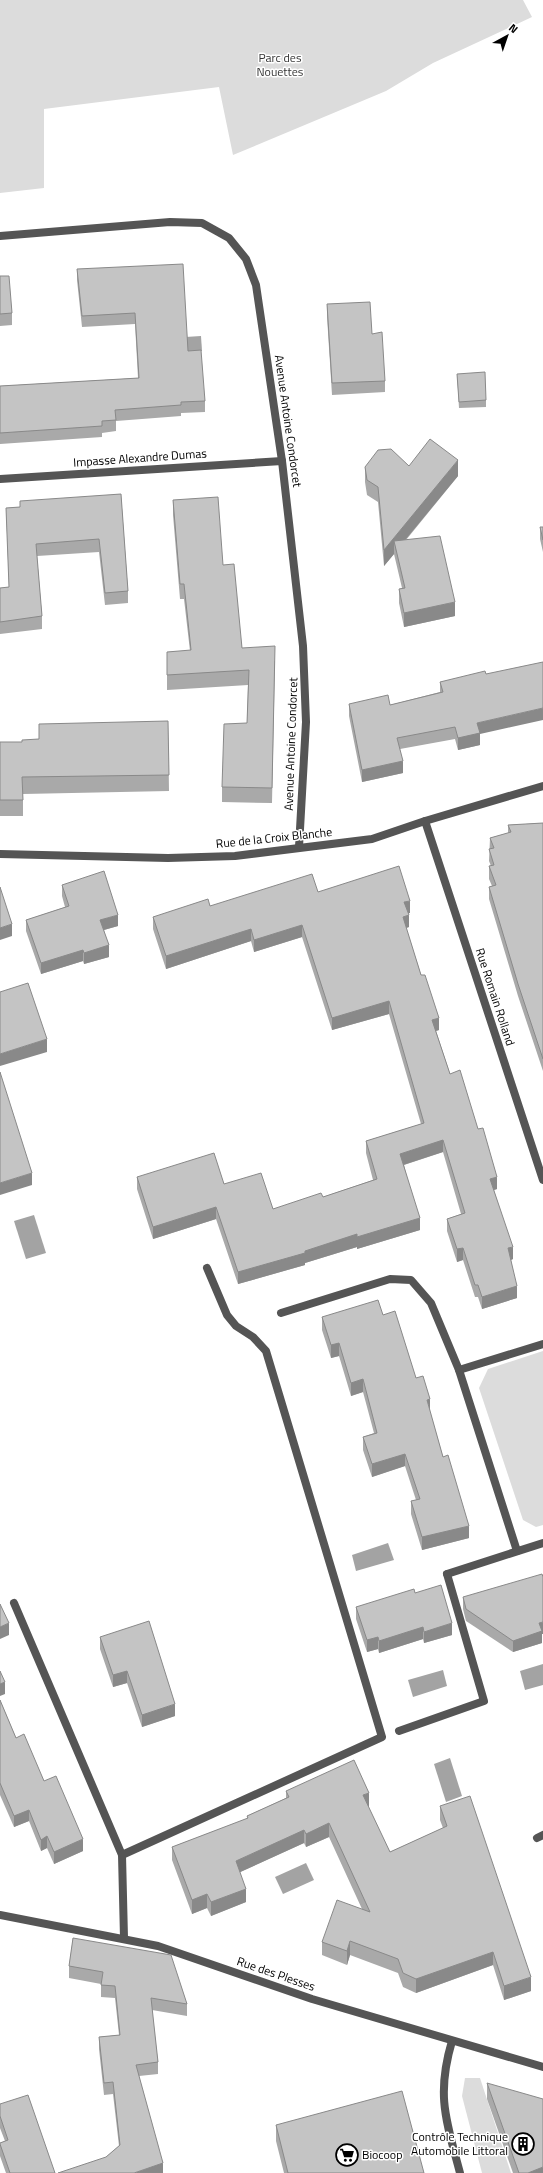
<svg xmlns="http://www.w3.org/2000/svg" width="543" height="2173" font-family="'Titillium Web',sans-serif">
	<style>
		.green { fill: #dcdcdc }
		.water { fill: #a3a3a3 }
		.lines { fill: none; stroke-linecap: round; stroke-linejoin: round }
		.service { stroke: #555; stroke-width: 8 }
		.minor { stroke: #555; stroke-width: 8 }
		.wall { fill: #a9a9a9 }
		.shaded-wall { fill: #898989 }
		.building { fill: #c4c4c4; stroke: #898989 }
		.labels { text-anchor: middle; stroke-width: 3; stroke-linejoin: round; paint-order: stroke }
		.park-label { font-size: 12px; fill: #333; stroke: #fff }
		.street-label { font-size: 12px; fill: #000; stroke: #fff }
		.poi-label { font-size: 12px; fill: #000; stroke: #fff; text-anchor: end }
	</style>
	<rect width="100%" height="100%" fill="#fff"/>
	<g class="green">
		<path d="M 0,0 L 523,0 L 532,17 L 433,63 L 386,91 L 233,155 L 219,87 L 44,109 L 44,188 L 0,193 Z"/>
		<path d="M 543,1351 L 543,1525 L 536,1527 L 523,1520 L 479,1388 L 488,1369 Z"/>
		<path d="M 465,2078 L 480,2078 L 511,2173 L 482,2173 L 462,2096 Z"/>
	</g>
	<g class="water">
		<path d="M 201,336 L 202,351 L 171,353 L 170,338 Z"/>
		<path d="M 34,1215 L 46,1253 L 26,1259 L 14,1221 Z"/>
		<path d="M 388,1543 L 394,1560 L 356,1571 L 352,1555 Z"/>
		<path d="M 543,1664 L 543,1685 L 525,1690 L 520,1671 Z"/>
		<path d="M 443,1670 L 447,1686 L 413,1697 L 408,1680 Z"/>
		<path d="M 450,1758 L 462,1796 L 446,1802 L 434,1764 Z"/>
		<path d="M 306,1863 L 314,1880 L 283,1894 L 275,1877 Z"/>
	</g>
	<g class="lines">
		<g class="service">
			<path d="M 14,1603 L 122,1855"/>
			<path d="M 399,1731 L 484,1701 L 447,1574"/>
			<path d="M 537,1838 L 543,1835"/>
			<path d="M 124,1938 L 122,1855 L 382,1737 L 266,1351 L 253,1337 L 236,1326 L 227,1315 L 207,1268"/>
		</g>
		<g class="minor">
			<path d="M 0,236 L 170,222 L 202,223 L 229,238 L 246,259 L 256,285 L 282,461 L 303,646 L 306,722 L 299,847"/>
			<path d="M 0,479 L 282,461"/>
			<path d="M 425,821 L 543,1180"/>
			<path d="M 0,854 L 168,858 L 235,856 L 372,839 L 425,821 L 543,786"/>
			<path d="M 281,1313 L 390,1279 L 411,1280 L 431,1303 L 459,1370 L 517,1551"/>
			<path d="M 459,1370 L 543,1344"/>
			<path d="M 447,1574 L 543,1543"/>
			<path d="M 0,1915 L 158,1946 L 312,1999 L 543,2067"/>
			<path d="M 452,2041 C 436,2095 446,2120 460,2173"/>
		</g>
	</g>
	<g class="wall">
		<path d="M 77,269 L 188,351 L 205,401 L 205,412 L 181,413 L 181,416 L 116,421 L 116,431 L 102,433 L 102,437 L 0,444 L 0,386 L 138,378 L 135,324 L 82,327 L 77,280 Z"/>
		<path d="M 0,276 L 12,313 L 12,325 L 0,326 Z"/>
		<path d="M 327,304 L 385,381 L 385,392 L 332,395 L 327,316 Z"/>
		<path d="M 457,374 L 486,400 L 486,407 L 459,408 Z"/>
		<path d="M 409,466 L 458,476 L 406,540 L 455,616 L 404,627 L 399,603 L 399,589 L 402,588 L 394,554 L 384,566 L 378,502 L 367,495 L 365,482 L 365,467 Z"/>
		<path d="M 121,494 L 128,591 L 128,603 L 105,605 L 99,552 L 37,556 L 42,616 L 42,629 L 0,634 L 0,588 L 9,587 L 6,508 L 20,507 Z"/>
		<path d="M 173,500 L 223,565 L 242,648 L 275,661 L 272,803 L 222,802 L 222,787 L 247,723 L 248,685 L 167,690 L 167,652 L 190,651 L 184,599 L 180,599 L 173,515 Z"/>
		<path d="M 540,527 L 543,527 L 543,552 L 540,539 Z"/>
		<path d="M 440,682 L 480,734 L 480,745 L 458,750 L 455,739 L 400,749 L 403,773 L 362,782 L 349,716 L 349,704 L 390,705 L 440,692 Z"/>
		<path d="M 168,721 L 169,791 L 23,794 L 23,816 L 0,816 L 0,742 L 22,742 L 39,739 Z"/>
		<path d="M 543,823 L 543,1071 L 518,996 L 489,899 L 489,887 L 492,886 L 489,879 L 489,866 L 491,866 L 489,861 L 490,838 L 508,833 L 508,825 Z"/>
		<path d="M 62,885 L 118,926 L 104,930 L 109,957 L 84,964 L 83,961 L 41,974 L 26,931 L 26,920 L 65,907 L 62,896 Z"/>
		<path d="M 318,892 L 410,913 L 408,913 L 409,927 L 406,928 L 439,1030 L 436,1031 L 450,1074 L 497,1189 L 494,1190 L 513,1259 L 511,1260 L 517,1298 L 482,1309 L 478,1297 L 475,1297 L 463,1260 L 457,1262 L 447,1231 L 447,1219 L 461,1214 L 443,1152 L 404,1165 L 420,1230 L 357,1249 L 357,1247 L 305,1263 L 305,1265 L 238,1284 L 216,1219 L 153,1239 L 137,1189 L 137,1177 L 224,1184 L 273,1209 L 323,1197 L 373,1180 L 366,1153 L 366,1141 L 421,1124 L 389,1014 L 332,1030 L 302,937 L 254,952 L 251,941 L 166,969 L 153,929 L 153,917 L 210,906 Z"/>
		<path d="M 383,1315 L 416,1378 L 430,1412 L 443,1457 L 469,1538 L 422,1550 L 411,1514 L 411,1501 L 416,1500 L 405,1466 L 372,1477 L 363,1450 L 363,1437 L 374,1433 L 363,1392 L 351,1396 L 339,1356 L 331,1358 L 322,1330 L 322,1317 Z"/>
		<path d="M 415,1593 L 452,1635 L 424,1643 L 423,1639 L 379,1653 L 378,1649 L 367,1652 L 356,1619 L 356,1607 Z"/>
		<path d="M 463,1597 L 542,1634 L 542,1643 L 513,1652 L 466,1621 L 463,1609 Z"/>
		<path d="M 100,1637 L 175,1716 L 142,1727 L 127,1683 L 113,1687 L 100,1649 Z"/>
		<path d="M 0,1700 L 16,1738 L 44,1781 L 83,1851 L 54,1864 L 47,1848 L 41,1851 L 29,1821 L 14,1827 L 0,1795 Z"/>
		<path d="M 286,1791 L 369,1806 L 368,1807 L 390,1852 L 443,1828 L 440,1820 L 440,1806 L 531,1991 L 504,2000 L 493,1965 L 416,1993 L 403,1987 L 398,1973 L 350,1955 L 347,1965 L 322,1955 L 322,1942 L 362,1909 L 329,1837 L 306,1847 L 304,1843 L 240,1872 L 246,1902 L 211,1916 L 207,1908 L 192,1914 L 172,1860 L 172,1847 L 247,1819 L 247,1816 L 286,1798 Z"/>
		<path d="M 73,1938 L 187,2004 L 187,2016 L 152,2010 L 158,2062 L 158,2074 L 139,2076 L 163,2173 L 106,2157 L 119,2146 L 113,2094 L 104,2095 L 99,2049 L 99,2037 L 119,2035 L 115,1998 L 101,1997 L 101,1984 L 69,1978 L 69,1966 Z"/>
		<path d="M 487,2083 L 543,2173 L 513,2173 L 487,2099 Z"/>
		<path d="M 0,2104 L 55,2173 L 6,2173 L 0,2156 L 0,2143 L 5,2141 L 0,2128 Z"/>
		<path d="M 276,2125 L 424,2173 L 284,2173 L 276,2141 Z"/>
	</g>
	<g class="shaded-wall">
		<path d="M 458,460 L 458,476 L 396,551 L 394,541 L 394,554 L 384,566 L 384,550 Z"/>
		<path d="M 455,602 L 455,616 L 404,627 L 404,613 Z"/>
		<path d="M 543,708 L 543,720 L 480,734 L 480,745 L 458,750 L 458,738 L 477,723 Z"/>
		<path d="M 403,761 L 403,773 L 362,782 L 362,770 Z"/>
		<path d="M 410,901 L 410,913 L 404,914 L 404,902 Z"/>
		<path d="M 118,915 L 118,926 L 100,931 L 100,920 Z"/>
		<path d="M 409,915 L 409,927 L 403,929 L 403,917 Z"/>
		<path d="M 12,924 L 12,936 L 0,940 L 0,928 Z"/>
		<path d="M 302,925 L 302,937 L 254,952 L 254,940 Z"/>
		<path d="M 251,929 L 251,941 L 166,969 L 166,956 Z"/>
		<path d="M 109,945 L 109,957 L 84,964 L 84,953 Z"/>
		<path d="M 83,950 L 83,961 L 41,974 L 41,963 Z"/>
		<path d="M 389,1001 L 389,1014 L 332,1030 L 332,1018 Z"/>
		<path d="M 439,1018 L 439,1030 L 432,1032 L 432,1020 Z"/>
		<path d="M 47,1039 L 47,1052 L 0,1066 L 0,1054 Z"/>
		<path d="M 443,1140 L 443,1152 L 400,1166 L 400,1154 Z"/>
		<path d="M 32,1173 L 32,1185 L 0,1195 L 0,1183 Z"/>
		<path d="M 497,1177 L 497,1189 L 490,1191 L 490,1179 Z"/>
		<path d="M 216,1207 L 216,1219 L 153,1239 L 153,1227 Z"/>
		<path d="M 420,1218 L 420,1230 L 357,1249 L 357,1237 Z"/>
		<path d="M 357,1234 L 357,1247 L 305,1263 L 305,1265 L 238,1284 L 238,1272 Z"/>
		<path d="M 513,1247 L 513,1259 L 508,1261 L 508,1248 Z"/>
		<path d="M 463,1248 L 463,1260 L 457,1262 L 457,1249 Z"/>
		<path d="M 517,1286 L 517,1298 L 482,1309 L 482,1297 Z"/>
		<path d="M 339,1343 L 339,1356 L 331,1358 L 331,1345 Z"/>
		<path d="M 363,1379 L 363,1392 L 351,1396 L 351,1383 Z"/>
		<path d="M 430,1399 L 430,1412 L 427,1400 Z"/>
		<path d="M 405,1454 L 405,1466 L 372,1477 L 372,1464 Z"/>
		<path d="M 469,1526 L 469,1538 L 422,1550 L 422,1537 Z"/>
		<path d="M 543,1622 L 543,1634 L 542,1634 L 542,1643 L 513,1652 L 513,1641 L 539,1623 Z"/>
		<path d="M 9,1623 L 9,1635 L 0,1639 L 0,1627 Z"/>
		<path d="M 452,1623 L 452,1635 L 424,1643 L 424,1632 Z"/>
		<path d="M 423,1627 L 423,1639 L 379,1653 L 379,1641 Z"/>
		<path d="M 378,1637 L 378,1649 L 367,1652 L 367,1640 Z"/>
		<path d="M 127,1671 L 127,1683 L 113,1687 L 113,1675 Z"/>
		<path d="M 5,1682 L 5,1694 L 0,1696 L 0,1684 Z"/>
		<path d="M 175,1704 L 175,1716 L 142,1727 L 142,1715 Z"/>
		<path d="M 369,1793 L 369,1806 L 363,1809 L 363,1795 Z"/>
		<path d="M 29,1810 L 29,1821 L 14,1827 L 14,1816 Z"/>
		<path d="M 329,1823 L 329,1837 L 306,1847 L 306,1834 Z"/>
		<path d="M 304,1830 L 304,1843 L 236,1874 L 236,1861 Z"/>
		<path d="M 47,1836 L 47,1848 L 41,1851 L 41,1840 Z"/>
		<path d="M 83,1839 L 83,1851 L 54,1864 L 54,1852 Z"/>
		<path d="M 246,1889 L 246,1902 L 211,1916 L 211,1902 Z"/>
		<path d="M 207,1894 L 207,1908 L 192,1914 L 192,1900 Z"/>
		<path d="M 350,1941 L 350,1955 L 347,1965 L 347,1951 Z"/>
		<path d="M 493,1952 L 493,1965 L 416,1993 L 416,1979 Z"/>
		<path d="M 531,1977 L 531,1991 L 504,2000 L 504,1986 Z"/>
		<path d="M 163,2163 L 163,2173 L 134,2173 Z"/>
		<path d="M 543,2167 L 543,2173 L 528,2173 Z"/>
	</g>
	<g class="building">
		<path d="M 183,264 L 188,351 L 201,350 L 205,401 L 181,402 L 181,405 L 115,410 L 116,420 L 102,421 L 102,426 L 0,433 L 0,386 L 139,378 L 135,313 L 82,316 L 77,269 Z"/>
		<path d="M 0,276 L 9,276 L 12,313 L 0,314 Z"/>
		<path d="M 370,302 L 372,334 L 382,332 L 385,381 L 332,383 L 327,304 Z"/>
		<path d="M 485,372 L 486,400 L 459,402 L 457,374 Z"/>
		<path d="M 430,439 L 458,460 L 384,550 L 378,487 L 367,480 L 365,467 L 378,450 L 391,449 L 409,466 Z"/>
		<path d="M 121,494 L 128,591 L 105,593 L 99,539 L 36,544 L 42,616 L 0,622 L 0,588 L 9,587 L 6,508 L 20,507 L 20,501 Z"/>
		<path d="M 218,497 L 223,565 L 234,564 L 242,648 L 275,646 L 272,788 L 222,787 L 224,724 L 247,723 L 249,670 L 167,675 L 167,652 L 191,650 L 184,584 L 180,584 L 173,500 Z"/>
		<path d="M 540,527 L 543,527 L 543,540 Z"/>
		<path d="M 440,536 L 455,602 L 404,613 L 399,589 L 405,588 L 394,541 Z"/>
		<path d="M 543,662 L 543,708 L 477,723 L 480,733 L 458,738 L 455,727 L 397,738 L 403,761 L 362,770 L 349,704 L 388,695 L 390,705 L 443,692 L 440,682 L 485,671 L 486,674 Z"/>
		<path d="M 168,721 L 169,775 L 22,777 L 23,800 L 0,800 L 0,742 L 22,742 L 22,740 L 39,739 L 39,724 Z"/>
		<path d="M 543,823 L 543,1059 L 518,984 L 489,887 L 496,885 L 489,866 L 494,865 L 489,849 L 494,848 L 490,838 L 511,832 L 508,825 Z"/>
		<path d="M 399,866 L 410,901 L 404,902 L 409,915 L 403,917 L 421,975 L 425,975 L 439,1018 L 432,1020 L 450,1074 L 460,1070 L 478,1129 L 483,1128 L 497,1177 L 490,1179 L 513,1247 L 508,1248 L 517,1286 L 482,1297 L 478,1285 L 475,1285 L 463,1248 L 457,1249 L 447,1219 L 465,1213 L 443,1140 L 400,1154 L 420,1218 L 357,1237 L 357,1234 L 305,1251 L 305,1253 L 238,1272 L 216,1207 L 153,1227 L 137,1177 L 214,1153 L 224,1184 L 261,1173 L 273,1209 L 321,1193 L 323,1197 L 377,1179 L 366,1141 L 424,1123 L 389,1001 L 332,1018 L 302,925 L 254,940 L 251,929 L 166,956 L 153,917 L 208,899 L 210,906 L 312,874 L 318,892 Z"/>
		<path d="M 104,871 L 118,915 L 100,920 L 109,945 L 84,953 L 83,950 L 41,963 L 26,920 L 69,906 L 62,885 Z"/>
		<path d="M 0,887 L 12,924 L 0,928 Z"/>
		<path d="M 28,983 L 47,1039 L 0,1054 L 0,992 Z"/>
		<path d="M 0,1072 L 32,1173 L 0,1183 Z"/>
		<path d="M 378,1300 L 383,1315 L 395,1311 L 416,1378 L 423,1376 L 430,1399 L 427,1400 L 443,1457 L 448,1455 L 469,1526 L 422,1537 L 411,1501 L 420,1499 L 405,1454 L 372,1464 L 363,1437 L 377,1433 L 363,1379 L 351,1383 L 339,1343 L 331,1345 L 322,1317 Z"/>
		<path d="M 542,1574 L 543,1577 L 543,1622 L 539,1623 L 542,1631 L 513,1641 L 466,1609 L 463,1597 Z"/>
		<path d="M 441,1585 L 452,1623 L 424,1632 L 423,1627 L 379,1641 L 378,1637 L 367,1640 L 356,1607 L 414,1589 L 415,1593 Z"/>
		<path d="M 0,1604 L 9,1623 L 0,1627 Z"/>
		<path d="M 149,1621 L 175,1704 L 142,1715 L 127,1671 L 113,1675 L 100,1637 Z"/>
		<path d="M 0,1671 L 5,1682 L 0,1684 Z"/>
		<path d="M 0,1700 L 16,1738 L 24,1734 L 44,1781 L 56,1776 L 83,1839 L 54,1852 L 47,1836 L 41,1840 L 29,1810 L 14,1816 L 0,1783 Z"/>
		<path d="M 354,1760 L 369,1793 L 363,1795 L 390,1852 L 447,1826 L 440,1806 L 470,1796 L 531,1977 L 504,1986 L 493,1952 L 416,1979 L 403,1973 L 398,1959 L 350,1941 L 347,1951 L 322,1942 L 337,1900 L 370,1912 L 329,1823 L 306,1834 L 304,1830 L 236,1861 L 246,1889 L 211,1902 L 207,1894 L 192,1900 L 172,1847 L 248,1818 L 247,1816 L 289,1797 L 286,1791 Z"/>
		<path d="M 73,1938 L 171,1955 L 187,2004 L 151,1998 L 158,2062 L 136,2065 L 163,2163 L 134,2173 L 58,2173 L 106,2157 L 120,2145 L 113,2082 L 104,2083 L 99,2037 L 120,2035 L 115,1986 L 101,1985 L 103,1972 L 69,1966 Z"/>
		<path d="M 487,2083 L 543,2099 L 543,2167 L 528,2173 L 519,2173 Z"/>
		<path d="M 402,2091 L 424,2173 L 288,2173 L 276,2125 Z"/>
		<path d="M 28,2095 L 55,2173 L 10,2173 L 0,2144 L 0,2143 L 8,2140 L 0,2116 L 0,2104 Z"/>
	</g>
	<defs>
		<g id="building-ring" transform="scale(1.15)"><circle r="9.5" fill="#fff" stroke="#000" stroke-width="1.5"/><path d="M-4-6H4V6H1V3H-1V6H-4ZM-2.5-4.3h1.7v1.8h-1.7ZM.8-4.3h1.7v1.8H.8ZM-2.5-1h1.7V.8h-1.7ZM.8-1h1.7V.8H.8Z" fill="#000"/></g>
		<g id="supermarket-ring" transform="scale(1.15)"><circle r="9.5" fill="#fff" stroke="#000" stroke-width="1.5"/><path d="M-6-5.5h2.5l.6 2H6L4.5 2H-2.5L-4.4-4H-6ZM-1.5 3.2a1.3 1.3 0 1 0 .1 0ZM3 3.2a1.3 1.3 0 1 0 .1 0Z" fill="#000"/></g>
	</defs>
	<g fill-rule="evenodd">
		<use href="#building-ring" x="523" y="2144"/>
		<use href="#supermarket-ring" x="347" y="2155"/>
	</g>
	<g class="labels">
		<g class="park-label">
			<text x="280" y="62">Parc des<tspan x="280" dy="14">Nouettes</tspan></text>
		</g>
		<g class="street-label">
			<text transform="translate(288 421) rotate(82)" y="4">Avenue Antoine Condorcet</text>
			<text transform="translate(140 458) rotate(-4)" y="4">Impasse Alexandre Dumas</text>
			<text transform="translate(291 744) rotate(-88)" y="4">Avenue Antoine Condorcet</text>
			<text transform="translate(274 838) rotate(-6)" y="4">Rue de la Croix Blanche</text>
			<text transform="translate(495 997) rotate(72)" y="4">Rue Romain Rolland</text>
			<text transform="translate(276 1974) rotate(19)" y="4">Rue des Plesses</text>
		</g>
		<g class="poi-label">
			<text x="508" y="2141">Contrôle Technique<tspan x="508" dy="14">Automobile Littoral</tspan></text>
			<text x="362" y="2159" text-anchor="start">Biocoop</text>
		</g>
	</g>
	<g transform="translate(507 36) rotate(40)" stroke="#ffffff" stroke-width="3" paint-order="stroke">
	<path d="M0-3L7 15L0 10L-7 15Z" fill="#000000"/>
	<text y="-6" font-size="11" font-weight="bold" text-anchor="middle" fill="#000000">N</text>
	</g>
</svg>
